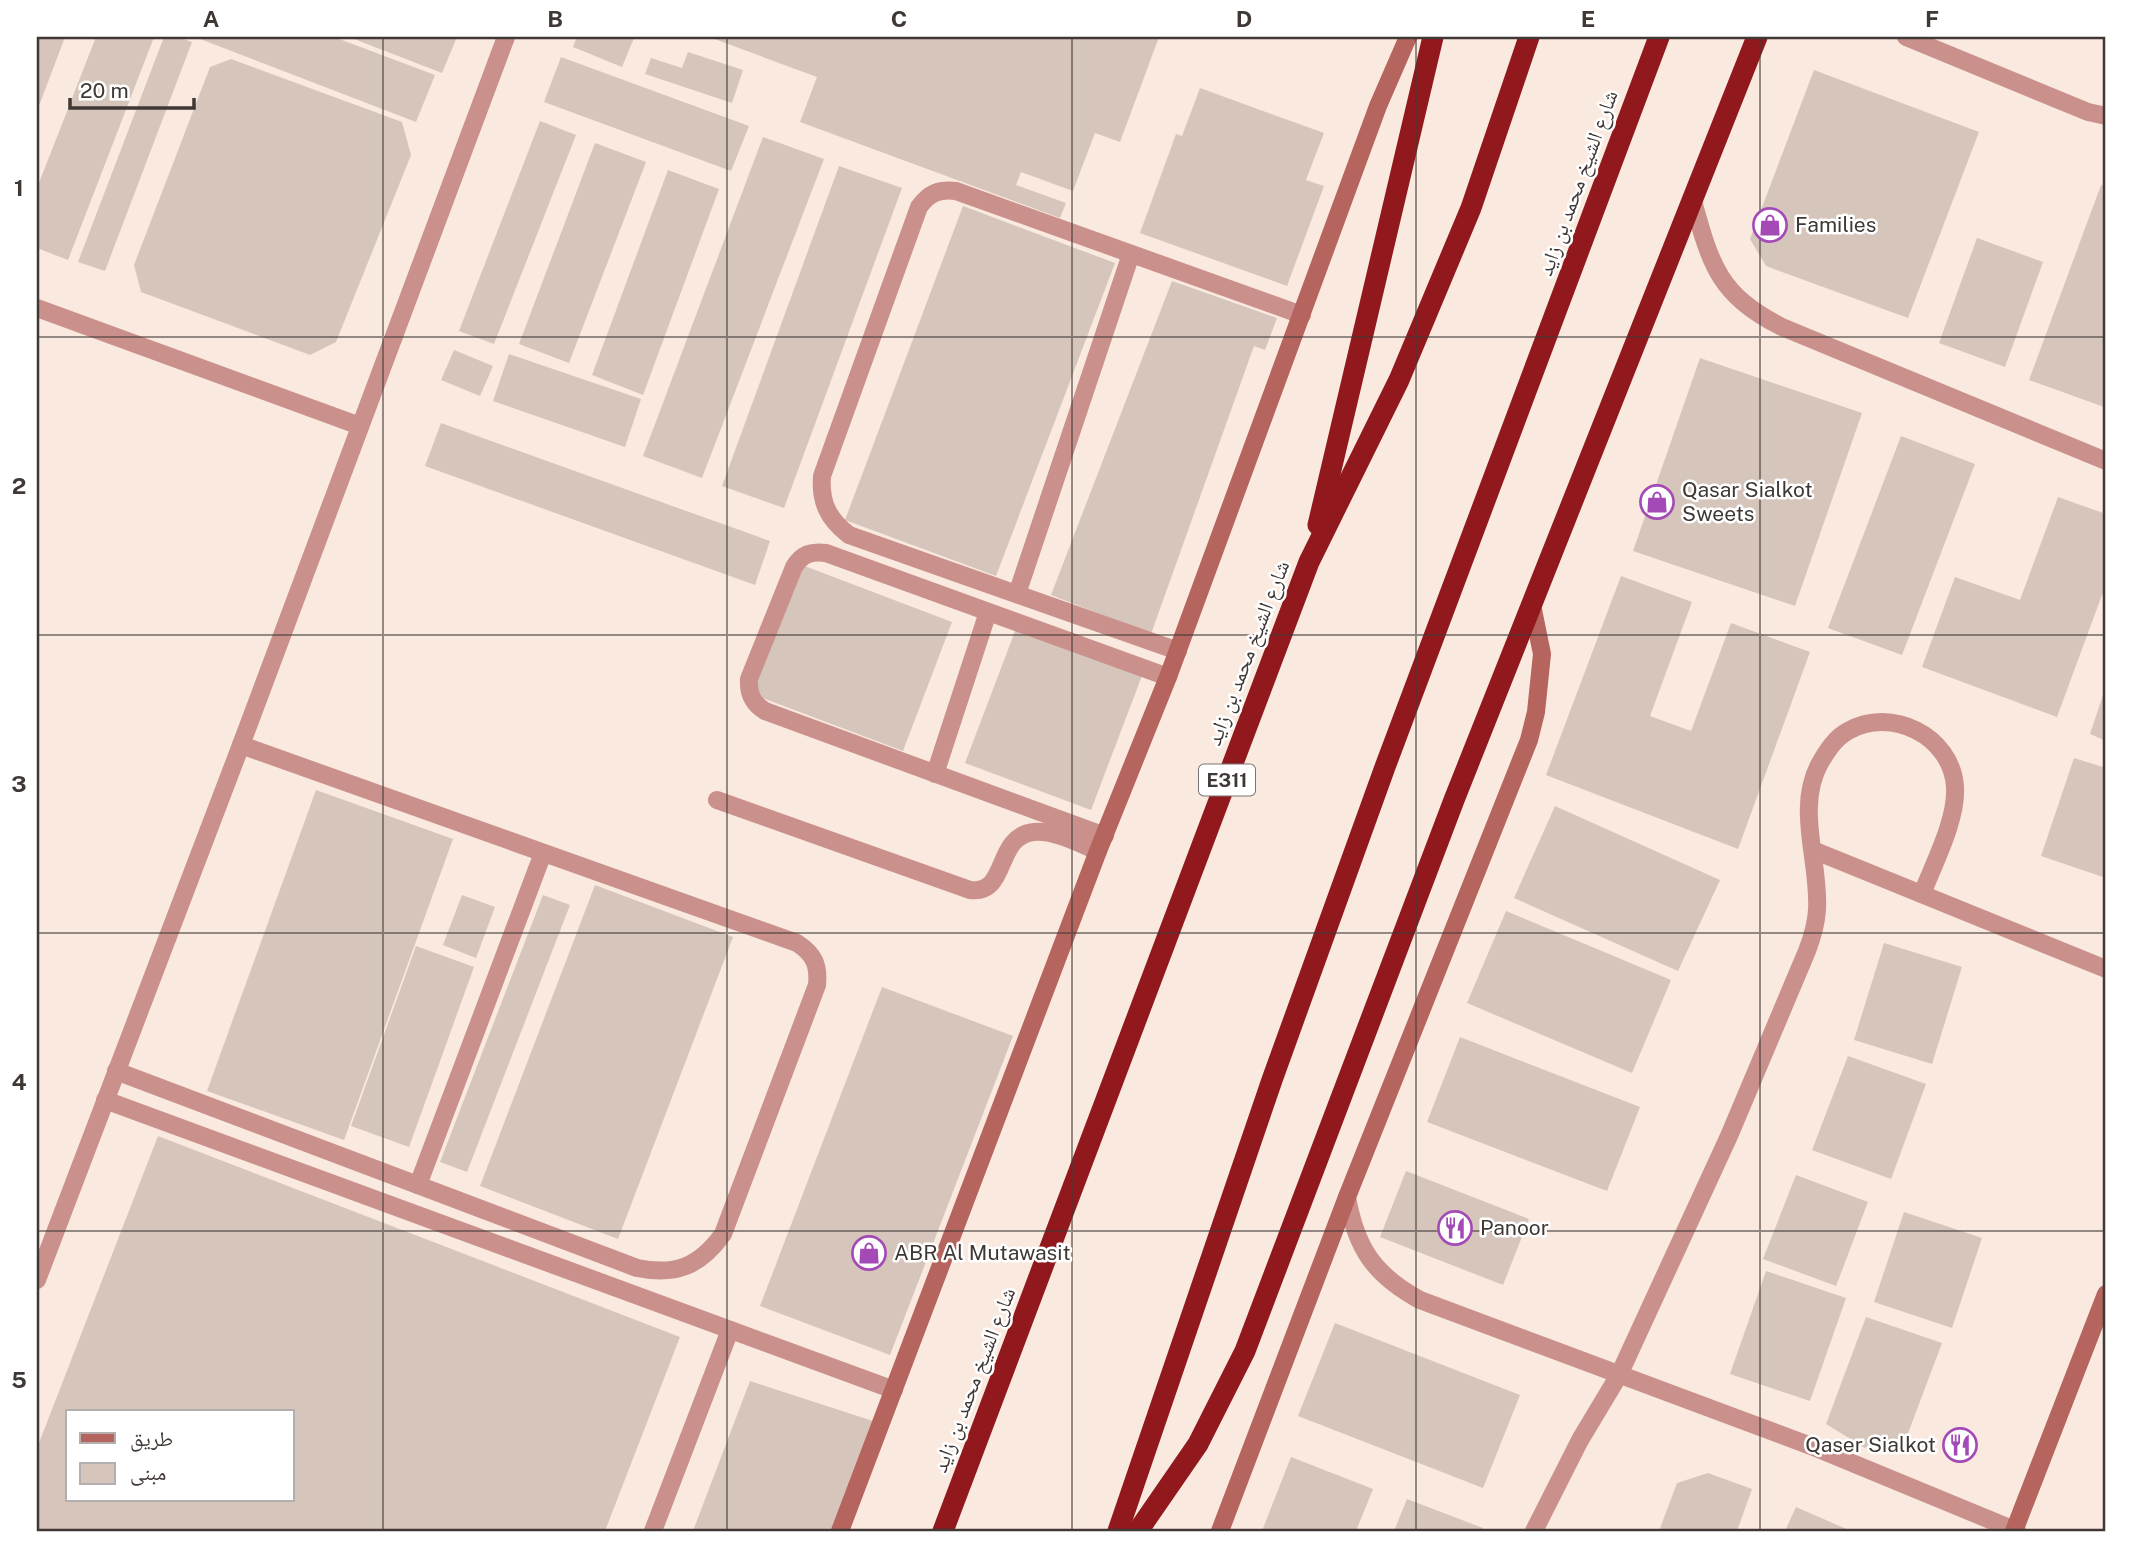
<svg xmlns="http://www.w3.org/2000/svg" width="2143" height="1568" font-family="'Public Sans','Noto Naskh Arabic',sans-serif">
	<style>
		.building { fill: #d6c5bb; fill-rule: evenodd }
		.lines { fill: none; stroke-linecap: round; stroke-linejoin: round }
		.lane { stroke: #ca918c; stroke-width: 18 }
		.street { stroke: #ca918c; stroke-width: 18 }
		.secondary { stroke: #b5645e; stroke-width: 18 }
		.highway { stroke: #91191e; stroke-width: 21 }
		.grid { fill: none; stroke: #3f3835; stroke-width: 2; stroke-opacity: 0.55 }
		.labels { text-anchor: middle; stroke-width: 5; stroke-linejoin: round; paint-order: stroke }
		.shield { fill: #fff; stroke: #797472; stroke-width: 2 }
		.shield-label { font-size: 19px; font-weight: bold; fill: #3f3835 }
		.street-label { font-size: 21px; fill: #3f3835; stroke: #fff }
		.poi-label { font-size: 21px; fill: #3f3835; stroke: #fff; text-anchor: start }
		.neatline { fill: none; stroke: #3f3835; stroke-width: 2.5 }
		.grid-label { font-size: 23px; text-anchor: middle; font-weight: bold; fill: #3f3835 }
	</style>
	<rect width="100%" height="100%" fill="#fae9df"/>
	<g class="building">
		<path d="M 37,37 L 65,37 L 37,111 Z"/>
		<path d="M 96,37 L 154,37 L 68,260 L 37,248 L 37,188 Z"/>
		<path d="M 164,37 L 178,37 L 192,42 L 105,271 L 78,262 Z"/>
		<path d="M 195,37 L 334,37 L 435,75 L 416,122 Z"/>
		<path d="M 349,37 L 457,37 L 442,73 Z"/>
		<path d="M 577,37 L 632,37 L 634,38 L 622,67 L 573,47 Z"/>
		<path d="M 709,37 L 1159,37 L 1120,142 L 1095,133 L 1073,191 L 1021,172 L 1016,185 L 1066,203 L 1060,218 L 800,122 L 817,77 Z"/>
		<path d="M 688,52 L 743,70 L 732,103 L 645,74 L 651,58 L 682,68 Z"/>
		<path d="M 561,57 L 749,126 L 731,171 L 544,102 Z"/>
		<path d="M 231,59 L 402,122 L 411,155 L 336,342 L 310,355 L 141,292 L 134,265 L 210,67 Z"/>
		<path d="M 1814,70 L 1979,132 L 1908,318 L 1766,266 L 1750,239 Z"/>
		<path d="M 1200,88 L 1324,133 L 1306,180 L 1324,186 L 1287,286 L 1140,233 L 1176,134 L 1182,136 Z"/>
		<path d="M 540,121 L 576,135 L 494,344 L 459,331 Z"/>
		<path d="M 763,137 L 824,159 L 702,478 L 643,456 Z"/>
		<path d="M 595,143 L 646,162 L 569,363 L 519,344 Z"/>
		<path d="M 839,166 L 902,188 L 784,508 L 722,486 Z"/>
		<path d="M 668,170 L 719,189 L 643,395 L 592,375 Z"/>
		<path d="M 2101,185 L 2106,187 L 2106,400 L 2104,407 L 2029,380 Z"/>
		<path d="M 963,206 L 1115,263 L 996,576 L 845,520 Z"/>
		<path d="M 1977,238 L 2043,262 L 2005,367 L 1939,343 Z"/>
		<path d="M 1172,281 L 1277,318 L 1265,350 L 1254,346 L 1151,634 L 1051,595 Z"/>
		<path d="M 454,350 L 493,366 L 480,396 L 441,380 Z"/>
		<path d="M 509,354 L 641,399 L 625,447 L 493,401 Z"/>
		<path d="M 1700,358 L 1862,413 L 1795,606 L 1633,551 Z"/>
		<path d="M 441,423 L 770,541 L 755,585 L 425,466 Z"/>
		<path d="M 1901,436 L 1975,464 L 1902,655 L 1828,628 Z"/>
		<path d="M 2058,497 L 2106,514 L 2106,584 L 2057,717 L 1922,667 L 1955,577 L 2020,600 Z"/>
		<path d="M 802,565 L 952,622 L 903,751 L 752,694 Z"/>
		<path d="M 1621,576 L 1692,602 L 1650,716 L 1691,731 L 1731,623 L 1810,652 L 1738,849 L 1546,775 Z"/>
		<path d="M 1017,626 L 1143,673 L 1091,810 L 965,763 Z"/>
		<path d="M 2106,686 L 2106,741 L 2090,734 Z"/>
		<path d="M 2074,758 L 2106,768 L 2106,878 L 2041,856 Z"/>
		<path d="M 316,790 L 453,839 L 344,1140 L 207,1091 Z"/>
		<path d="M 1555,806 L 1720,880 L 1678,971 L 1514,898 Z"/>
		<path d="M 595,885 L 733,937 L 618,1239 L 480,1186 Z"/>
		<path d="M 462,895 L 495,907 L 476,958 L 443,945 Z"/>
		<path d="M 543,895 L 570,905 L 467,1172 L 440,1162 Z"/>
		<path d="M 1506,911 L 1671,980 L 1632,1073 L 1467,1003 Z"/>
		<path d="M 1884,943 L 1962,967 L 1932,1064 L 1854,1040 Z"/>
		<path d="M 416,946 L 474,967 L 409,1147 L 351,1126 Z"/>
		<path d="M 882,987 L 1013,1036 L 890,1355 L 760,1306 Z"/>
		<path d="M 1460,1037 L 1640,1107 L 1607,1191 L 1427,1122 Z"/>
		<path d="M 1848,1056 L 1926,1084 L 1891,1179 L 1812,1150 Z"/>
		<path d="M 158,1136 L 680,1337 L 605,1531 L 37,1531 L 37,1448 ZM 68,1412 L 292,1412 L 292,1500 L 68,1500 Z"/>
		<path d="M 1406,1171 L 1529,1219 L 1503,1285 L 1380,1237 Z"/>
		<path d="M 1796,1175 L 1868,1202 L 1836,1286 L 1763,1259 Z"/>
		<path d="M 1904,1212 L 1982,1238 L 1952,1328 L 1874,1302 Z"/>
		<path d="M 1766,1271 L 1846,1298 L 1810,1401 L 1730,1374 Z"/>
		<path d="M 1866,1317 L 1942,1343 L 1907,1436 L 1865,1448 L 1826,1424 Z"/>
		<path d="M 1335,1323 L 1520,1395 L 1483,1488 L 1298,1416 Z"/>
		<path d="M 750,1381 L 873,1421 L 831,1531 L 693,1531 Z"/>
		<path d="M 1291,1457 L 1373,1489 L 1356,1531 L 1262,1531 Z"/>
		<path d="M 1708,1473 L 1752,1489 L 1737,1531 L 1659,1531 L 1677,1483 Z"/>
		<path d="M 1407,1499 L 1483,1528 L 1482,1531 L 1394,1531 Z"/>
		<path d="M 1796,1507 L 1851,1531 L 1785,1531 Z"/>
	</g>
	<g class="lines">
		<g class="lane">
			<path d="M 1017,594 L 1131,254"/>
			<path d="M 1178,651 L 849,535 C 828,519 820,502 822,476 L 919,207 C 929,193 939,189 956,191 L 1302,315"/>
			<path d="M 935,774 L 988,612"/>
			<path d="M 717,800 L 970,890 C 1009,895 994,836 1034,832 C 1054,830 1080,844 1098,851"/>
			<path d="M 1105,836 L 765,711 C 752,703 748,693 749,679 L 794,567 C 802,554 811,551 826,553 L 1168,677"/>
			<path d="M 116,1071 L 637,1268 C 676,1276 700,1266 723,1234 L 817,985 C 819,965 814,954 797,943 L 241,745"/>
			<path d="M 105,1100 L 894,1390"/>
			<path d="M 418,1185 L 543,853"/>
			<path d="M 653,1531 L 730,1330"/>
		</g>
		<g class="street">
			<path d="M 1906,37 L 2088,112 L 2106,116"/>
			<path d="M 1693,201 C 1711,266 1719,295 1782,327 L 2106,461"/>
			<path d="M 37,308 L 360,426"/>
			<path d="M 1813,850 L 2106,969"/>
			<path d="M 1347,1197 C 1356,1248 1374,1275 1420,1300 L 1811,1446 L 2017,1531"/>
			<path d="M 37,1280 L 241,745 L 506,37"/>
			<path d="M 1534,1531 L 1580,1440 L 1619,1375 L 1729,1136 L 1807,951 C 1812,938 1816,925 1817,910 C 1820,862 1795,808 1820,763 C 1827,751 1835,738 1848,731 C 1891,706 1952,736 1955,787 C 1957,820 1934,863 1922,894"/>
		</g>
		<g class="secondary">
			<path d="M 840,1531 L 1098,851 L 1168,677 L 1378,106 L 1408,37"/>
			<path d="M 1220,1531 L 1347,1197 L 1529,740 L 1536,712 L 1542,654 L 1532,605"/>
			<path d="M 2014,1531 L 2106,1294"/>
		</g>
		<g class="highway">
			<path d="M 1318,525 L 1433,37"/>
			<path d="M 943,1531 L 1309,562 L 1399,380 L 1471,208 L 1529,37"/>
			<path d="M 1118,1531 L 1272,1080 L 1385,767 L 1659,37"/>
			<path d="M 1138,1531 L 1198,1444 L 1245,1351 L 1454,800 L 1757,37"/>
		</g>
	</g>
	<path class="grid" d="M 383,37 L 383,1531M 727,37 L 727,1531M 1072,37 L 1072,1531M 1416,37 L 1416,1531M 1760,37 L 1760,1531M 37,337 L 2106,337M 37,635 L 2106,635M 37,933 L 2106,933M 37,1231 L 2106,1231"/>
	<defs>
		<g id="shop-ring" transform="scale(1.75)"><circle r="9.5" fill="#fff" stroke="#a34ab6" stroke-width="1.5"/><path d="M-5-2.5h2.3a2.7 3.5 0 0 1 5.4 0H5L5.5 6h-11ZM-1.5-2.5h3a1.5 2.3 0 0 0-3 0Z" fill="#a34ab6"/></g>
		<g id="restaurant-ring" transform="scale(1.75)"><circle r="9.5" fill="#fff" stroke="#a34ab6" stroke-width="1.5"/><path d="M-5-6h1v4h1v-4h1v4h1v-4h1v5L-1.5 .5V6h-2V.5L-5-1ZM5-6V6H3V1.5H1.5Q1.5-4 5-6Z" fill="#a34ab6"/></g>
	</defs>
	<g fill-rule="evenodd">
		<use href="#shop-ring" x="1770" y="225"/>
		<use href="#shop-ring" x="1657" y="502"/>
		<use href="#restaurant-ring" x="1455" y="1228"/>
		<use href="#shop-ring" x="869" y="1253"/>
		<use href="#restaurant-ring" x="1960" y="1445"/>
	</g>
	<g class="labels">
		<rect class="shield" x="1199" y="764.5" width="56" height="31" rx="5"/>
		<g class="shield-label">
			<text x="1227" y="787">E311</text>
		</g>
		<g class="street-label">
			<text transform="translate(1578 183) rotate(-70)" y="7">شارع الشيخ محمد بن زايد</text>
			<text transform="translate(1248 653) rotate(-69)" y="7">شارع الشيخ محمد بن زايد</text>
			<text transform="translate(974 1380) rotate(-69)" y="7">شارع الشيخ محمد بن زايد</text>
		</g>
		<g class="poi-label">
			<text x="1795" y="232">Families</text>
			<text x="1682" y="497">Qasar Sialkot<tspan x="1682" dy="24">Sweets</tspan></text>
			<text x="1480" y="1235">Panoor</text>
			<text x="894" y="1260">ABR Al Mutawasit</text>
			<text x="1936" y="1452" text-anchor="end">Qaser Sialkot</text>
		</g>
	</g>
	<rect width="2143" height="1568" fill="none" stroke="#ffffff" stroke-width="77"/>
	<rect x="66" y="1410" width="228" height="91" fill="#ffffff" stroke="#b2afae" stroke-width="2"/>
	<rect x="80" y="1433" width="35" height="10" fill="#b5645e" stroke="#b2afae" stroke-width="2"/>
	<text x="130" y="1446" font-size="21" fill="#3f3835">طريق</text>
	<rect x="80" y="1463" width="35" height="21" fill="#d6c5bb" stroke="#b2afae" stroke-width="2"/>
	<text x="130" y="1480" font-size="21" fill="#3f3835">مبنى</text>
	<path d="M70 98v10h124v-10" fill="none" stroke="#3f3835" stroke-width="3.5"/>
	<text x="80" y="98" font-size="21" fill="#3f3835" stroke="#ffffff" stroke-width="5" paint-order="stroke">20 m</text>
	<rect x="38" y="38" width="2066" height="1492" class="neatline"/>
	<g class="grid-label">
		<text x="211" y="27">A</text>
		<text x="555" y="27">B</text>
		<text x="899" y="27">C</text>
		<text x="1244" y="27">D</text>
		<text x="1588" y="27">E</text>
		<text x="1932" y="27">F</text>
		<text x="19" y="196">1</text>
		<text x="19" y="494">2</text>
		<text x="19" y="792">3</text>
		<text x="19" y="1090">4</text>
		<text x="19" y="1388">5</text>
	</g>
</svg>
